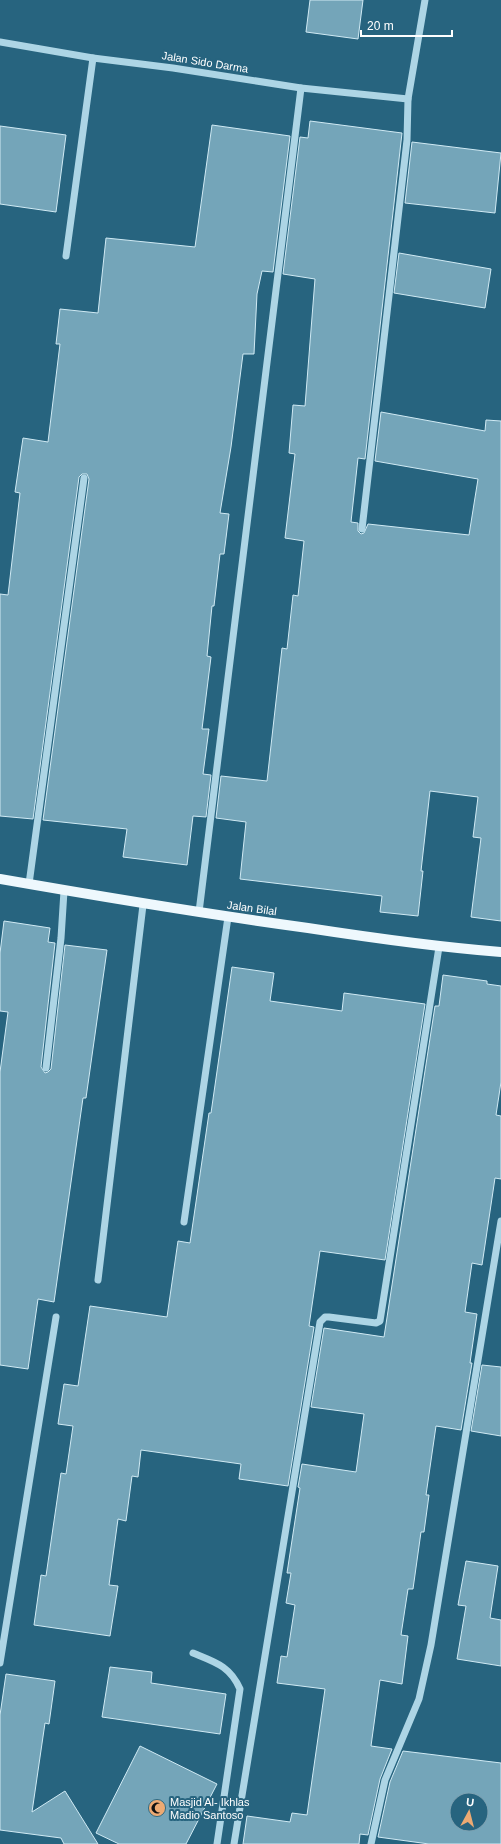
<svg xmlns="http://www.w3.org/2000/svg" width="501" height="1844" font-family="Helvetica,sans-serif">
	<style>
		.building { fill: #74a5b9; stroke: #d0eaf4; fill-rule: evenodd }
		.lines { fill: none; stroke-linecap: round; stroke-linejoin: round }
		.minor { stroke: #add5e5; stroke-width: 7 }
		.major { stroke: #eef8fd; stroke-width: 10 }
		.labels { text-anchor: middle; stroke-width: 4; stroke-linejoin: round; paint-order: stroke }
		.street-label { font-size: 11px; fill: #fff; stroke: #27647f }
		.poi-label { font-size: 11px; fill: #fff; stroke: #27647f; text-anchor: start }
	</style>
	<rect width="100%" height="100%" fill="#27647f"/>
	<g class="building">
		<path d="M 310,0 L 363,0 L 358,39 L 306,32 Z"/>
		<path d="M 310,121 L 402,133 L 365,459 L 358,458 L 351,522 L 358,523 L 358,531 L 361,534 L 364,533 L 368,524 L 469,535 L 478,479 L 375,461 L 381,412 L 485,431 L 486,420 L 501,421 L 501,921 L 471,917 L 481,838 L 473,837 L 478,797 L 430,791 L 421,871 L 423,871 L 418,916 L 380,912 L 382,896 L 240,879 L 246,822 L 216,818 L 221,776 L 267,781 L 282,648 L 287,649 L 293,595 L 298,596 L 304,541 L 285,538 L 295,454 L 289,453 L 293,405 L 305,406 L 315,279 L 283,274 L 300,137 L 308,138 Z"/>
		<path d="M 212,125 L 290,136 L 273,272 L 262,271 L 257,294 L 254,354 L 243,354 L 231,447 L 220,513 L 229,514 L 224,554 L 220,554 L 214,606 L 212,606 L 207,656 L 211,657 L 202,729 L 209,729 L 203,774 L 211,775 L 206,817 L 193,816 L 187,865 L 123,857 L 127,829 L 43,820 L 89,479 L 87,474 L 82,474 L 79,477 L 33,819 L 0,816 L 0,594 L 8,595 L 20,493 L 15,492 L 23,438 L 48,442 L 60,344 L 56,344 L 60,309 L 98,313 L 106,238 L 195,247 Z"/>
		<path d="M 0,126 L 66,135 L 56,212 L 0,204 Z"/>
		<path d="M 412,142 L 501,153 L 495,213 L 405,203 Z"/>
		<path d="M 399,253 L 491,269 L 485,308 L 394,293 Z"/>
		<path d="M 4,921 L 50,928 L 48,942 L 55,943 L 41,1067 L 45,1073 L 48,1072 L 51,1069 L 65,945 L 107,950 L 86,1098 L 83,1098 L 54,1302 L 38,1299 L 28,1369 L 0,1365 L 0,1072 L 8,1012 L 0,1011 L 0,953 Z"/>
		<path d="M 232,967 L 274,973 L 270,1001 L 342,1011 L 344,993 L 425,1004 L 385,1260 L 320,1251 L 309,1326 L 314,1327 L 288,1486 L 239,1479 L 241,1464 L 141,1450 L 138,1477 L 132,1476 L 126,1521 L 118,1519 L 109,1585 L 118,1586 L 110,1636 L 34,1625 L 41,1575 L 46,1576 L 61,1473 L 66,1474 L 73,1426 L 58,1424 L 64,1384 L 78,1386 L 90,1306 L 167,1317 L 178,1241 L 190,1243 L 209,1113 L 211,1113 Z"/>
		<path d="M 443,975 L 487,981 L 487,984 L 501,986 L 501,1082 L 496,1115 L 501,1116 L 501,1179 L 495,1178 L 482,1265 L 472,1263 L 465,1312 L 477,1314 L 470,1363 L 472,1363 L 461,1430 L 436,1426 L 426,1495 L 429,1495 L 424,1532 L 421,1532 L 413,1589 L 408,1589 L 401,1635 L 408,1636 L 402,1684 L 380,1680 L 371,1746 L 392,1749 L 380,1779 L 368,1835 L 360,1834 L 359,1844 L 243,1844 L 247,1816 L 290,1822 L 292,1813 L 307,1815 L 325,1689 L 277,1683 L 281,1656 L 287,1657 L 295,1605 L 286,1603 L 291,1573 L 287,1573 L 300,1488 L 298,1487 L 302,1464 L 356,1472 L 364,1414 L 311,1407 L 324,1328 L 384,1337 L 435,1006 L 439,1006 Z"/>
		<path d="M 482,1365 L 501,1367 L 501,1436 L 471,1431 Z"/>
		<path d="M 466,1561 L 498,1566 L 490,1618 L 501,1620 L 501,1666 L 457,1659 L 466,1606 L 458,1605 Z"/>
		<path d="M 110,1667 L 152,1672 L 151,1683 L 226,1694 L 220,1734 L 102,1717 Z"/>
		<path d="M 6,1674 L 55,1681 L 49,1724 L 45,1723 L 32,1812 L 65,1791 L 98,1844 L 64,1844 L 61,1838 L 0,1830 L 0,1715 Z"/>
		<path d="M 140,1746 L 217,1784 L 186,1844 L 119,1844 L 96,1833 Z"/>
		<path d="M 403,1751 L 501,1763 L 501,1844 L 429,1844 L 378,1837 L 390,1782 ZM 457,1800 L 481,1800 L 481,1824 L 457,1824 Z"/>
	</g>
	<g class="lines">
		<g class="minor">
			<path d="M 0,42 L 93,58 L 173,68 L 301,88 L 408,99"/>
			<path d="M 66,256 L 93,58"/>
			<path d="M 362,529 L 407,140 L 408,99 L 425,0"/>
			<path d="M 29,884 L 84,478"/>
			<path d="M 199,912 L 301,88"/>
			<path d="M 46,1068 L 61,938 L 64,891"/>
			<path d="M 184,1222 L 228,917"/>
			<path d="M 98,1280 L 143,905"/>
			<path d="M 193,1653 C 215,1662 230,1666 240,1689 L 217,1844"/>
			<path d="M 0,1663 L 56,1317"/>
			<path d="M 234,1844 L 320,1322 L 325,1317 L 329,1317 L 376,1323 L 380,1321 L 439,947"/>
			<path d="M 371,1844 L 385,1780 L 419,1699 L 431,1645 L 501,1221"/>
		</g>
		<path class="major" d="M 0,879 C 103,897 205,914 308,928 C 373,938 436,947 501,952"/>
	</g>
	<defs>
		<g id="mosque-disc" transform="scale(0.9)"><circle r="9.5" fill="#edaa73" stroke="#27647f"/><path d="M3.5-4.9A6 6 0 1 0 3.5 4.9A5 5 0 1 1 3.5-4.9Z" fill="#111"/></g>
	</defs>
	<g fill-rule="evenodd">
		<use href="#mosque-disc" x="157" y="1808"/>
	</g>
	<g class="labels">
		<g class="street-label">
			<text transform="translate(205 62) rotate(9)" y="4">Jalan Sido Darma</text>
			<text transform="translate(252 908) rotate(8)" y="4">Jalan Bilal</text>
		</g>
		<g class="poi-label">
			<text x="170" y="1806">Masjid Al- Ikhlas<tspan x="170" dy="13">Madio Santoso</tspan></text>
		</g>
	</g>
	<g transform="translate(469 1812) rotate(7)"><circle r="19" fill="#27647f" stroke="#7da2b2"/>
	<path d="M0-3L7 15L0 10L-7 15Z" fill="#edaa73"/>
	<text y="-6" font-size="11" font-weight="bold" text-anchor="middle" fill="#ffffff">U</text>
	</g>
	<path d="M361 30v6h91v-6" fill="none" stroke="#ffffff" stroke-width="2"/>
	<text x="367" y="30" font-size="12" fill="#ffffff" stroke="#27647f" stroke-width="3" paint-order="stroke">20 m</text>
</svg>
